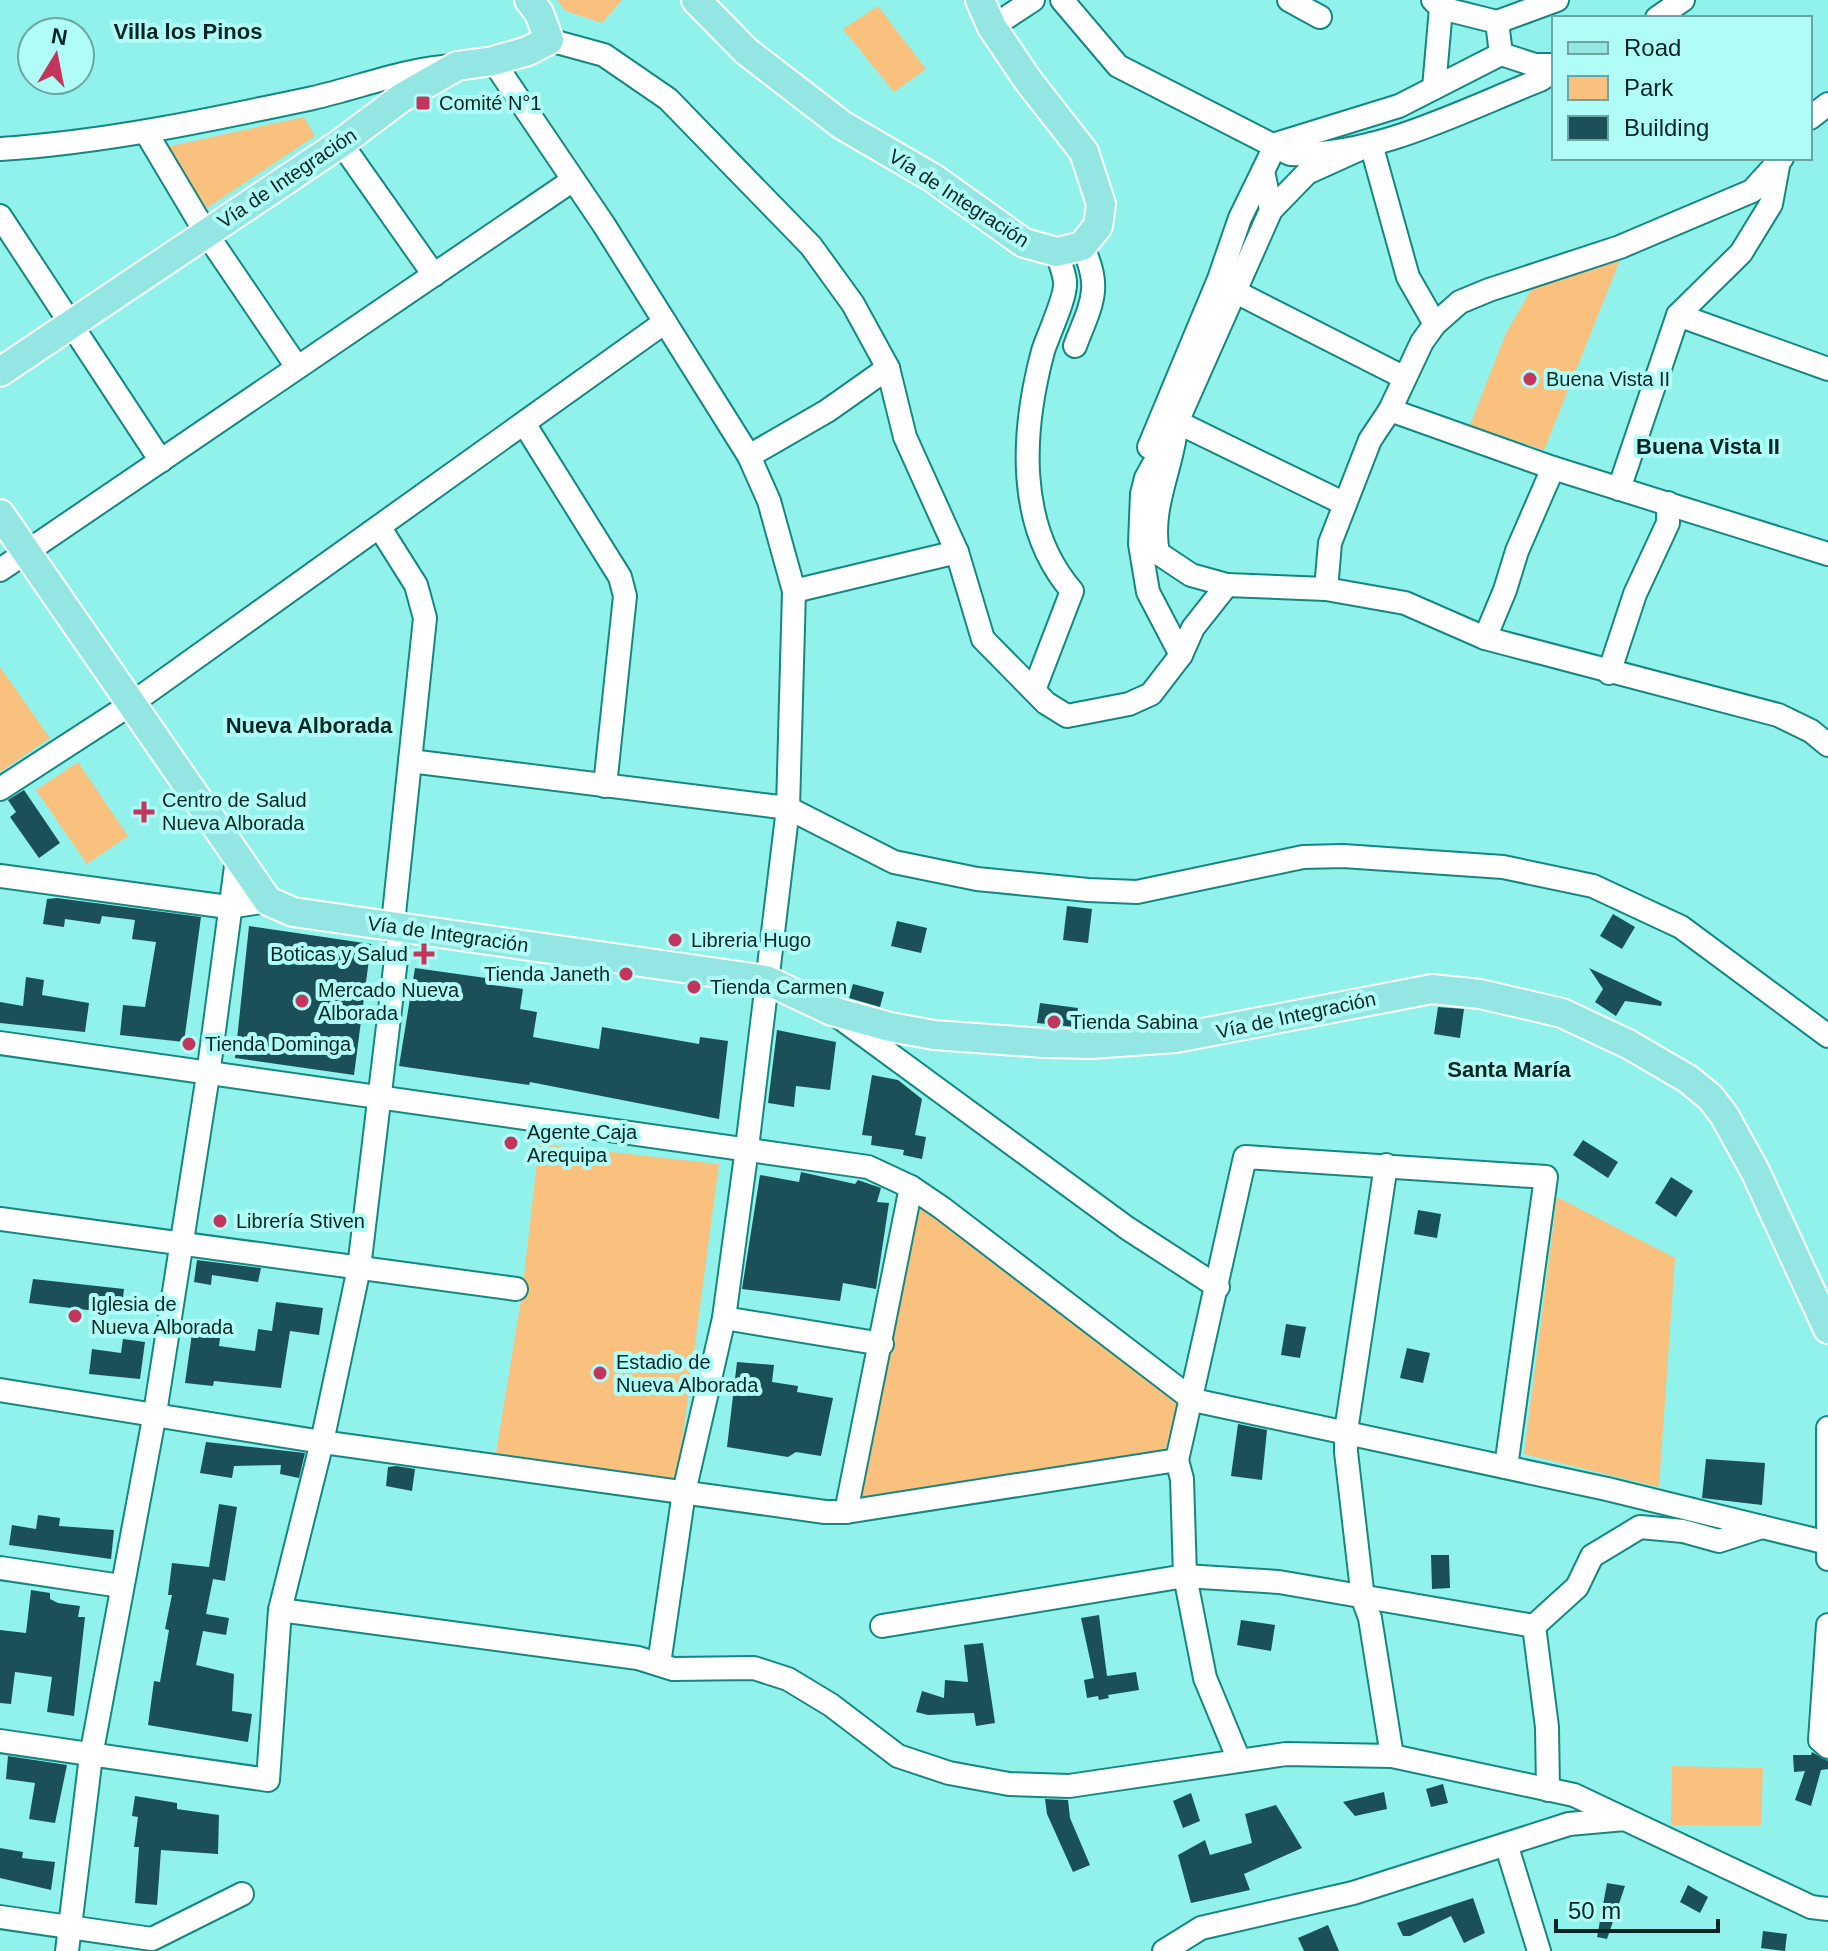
<svg xmlns="http://www.w3.org/2000/svg" width="1828" height="1951" font-family="Arial,sans-serif">
	<style>
		.green { fill: #fac07d }
		.building { fill: #1c5059 }
		.lines { fill: none; stroke-linecap: round; stroke-linejoin: round }
		.minor-casing { stroke: #158782; stroke-width: 26 }
		.major-casing { stroke: #fff; stroke-width: 32 }
		.minor { stroke: #fff; stroke-width: 22 }
		.major { stroke: #93e6e2; stroke-width: 28 }
		.poi-dot { fill: #c4355b; stroke: #b0fcf6; stroke-width: 3 }
		.labels { text-anchor: middle; stroke-width: 8; stroke-linejoin: round; paint-order: stroke }
		.poi-label { font-size: 20px; fill: #052624; stroke: #b0fcf6; text-anchor: start }
		.street-label { font-size: 20px; fill: #052624; stroke: #b0fcf6 }
		.neighbourhood-label { font-size: 22px; font-weight: bold; fill: #052624; stroke: #b0fcf6 }
	</style>
	<rect width="100%" height="100%" fill="#91f2eb"/>
	<g class="green">
		<path d="M 557,0 L 622,0 L 602,23 L 566,11 Z"/>
		<path d="M 878,6 L 926,69 L 894,92 L 843,29 Z"/>
		<path d="M 304,117 L 315,136 L 207,208 L 166,147 Z"/>
		<path d="M 1622,255 L 1544,450 L 1470,425 L 1506,333 L 1531,290 Z"/>
		<path d="M 0,667 L 50,738 L 0,772 Z"/>
		<path d="M 78,762 L 128,836 L 87,864 L 36,790 Z"/>
		<path d="M 539,1144 L 719,1164 L 677,1480 L 496,1453 L 522,1294 Z"/>
		<path d="M 1557,1197 L 1675,1258 L 1659,1487 L 1524,1454 Z"/>
		<path d="M 920,1204 L 1181,1404 L 1164,1451 L 858,1497 Z"/>
		<path d="M 1672,1766 L 1763,1768 L 1761,1826 L 1671,1825 Z"/>
	</g>
	<g class="building">
		<path d="M 24,790 L 60,843 L 39,858 L 10,817 L 16,812 L 8,800 Z"/>
		<path d="M 57,898 L 201,917 L 184,1042 L 120,1035 L 123,1005 L 145,1007 L 156,942 L 132,939 L 135,920 L 102,916 L 100,924 L 65,919 L 64,927 L 43,924 L 47,899 Z"/>
		<path d="M 1067,906 L 1092,909 L 1088,943 L 1063,940 Z"/>
		<path d="M 1613,914 L 1635,927 L 1622,949 L 1600,936 Z"/>
		<path d="M 897,921 L 927,928 L 921,953 L 891,946 Z"/>
		<path d="M 249,926 L 371,944 L 354,1075 L 235,1058 Z"/>
		<path d="M 415,968 L 493,979 L 492,985 L 523,989 L 520,1009 L 537,1012 L 533,1037 L 599,1049 L 602,1027 L 699,1044 L 700,1037 L 728,1041 L 719,1119 L 530,1082 L 529,1085 L 399,1066 Z"/>
		<path d="M 1589,968 L 1662,1002 L 1661,1006 L 1625,1001 L 1616,1016 L 1595,1002 L 1603,989 Z"/>
		<path d="M 26,977 L 44,980 L 42,995 L 89,1003 L 85,1032 L 0,1023 L 0,1002 L 23,1006 Z"/>
		<path d="M 853,984 L 884,992 L 880,1007 L 849,998 Z"/>
		<path d="M 1040,1003 L 1078,1008 L 1075,1027 L 1037,1023 Z"/>
		<path d="M 1438,1007 L 1464,1009 L 1460,1038 L 1434,1034 Z"/>
		<path d="M 777,1030 L 836,1042 L 830,1090 L 796,1086 L 794,1107 L 768,1103 Z"/>
		<path d="M 872,1075 L 898,1080 L 922,1099 L 915,1135 L 926,1137 L 922,1159 L 903,1155 L 904,1150 L 871,1145 L 872,1136 L 862,1135 Z"/>
		<path d="M 1583,1140 L 1618,1162 L 1608,1178 L 1573,1155 Z"/>
		<path d="M 801,1172 L 855,1184 L 858,1180 L 881,1188 L 877,1202 L 889,1203 L 876,1289 L 843,1283 L 840,1301 L 742,1289 L 760,1175 L 799,1182 Z"/>
		<path d="M 1671,1177 L 1693,1191 L 1676,1217 L 1655,1203 Z"/>
		<path d="M 1418,1210 L 1441,1214 L 1437,1238 L 1414,1234 Z"/>
		<path d="M 197,1260 L 261,1268 L 258,1282 L 212,1275 L 211,1285 L 194,1282 Z"/>
		<path d="M 33,1279 L 124,1289 L 121,1314 L 29,1303 Z"/>
		<path d="M 276,1302 L 323,1308 L 319,1335 L 290,1331 L 281,1388 L 214,1381 L 213,1386 L 185,1383 L 194,1319 L 222,1322 L 219,1346 L 255,1351 L 258,1329 L 272,1331 Z"/>
		<path d="M 1286,1324 L 1306,1327 L 1300,1358 L 1281,1355 Z"/>
		<path d="M 123,1339 L 145,1342 L 140,1379 L 89,1374 L 92,1349 L 121,1353 Z"/>
		<path d="M 1407,1348 L 1430,1353 L 1423,1383 L 1400,1378 Z"/>
		<path d="M 737,1362 L 774,1365 L 772,1382 L 798,1386 L 797,1392 L 833,1398 L 821,1456 L 796,1452 L 788,1457 L 727,1447 Z"/>
		<path d="M 1238,1424 L 1267,1430 L 1262,1480 L 1231,1476 Z"/>
		<path d="M 206,1442 L 305,1453 L 299,1478 L 280,1474 L 281,1465 L 234,1466 L 232,1478 L 200,1473 Z"/>
		<path d="M 1706,1459 L 1765,1463 L 1762,1505 L 1702,1498 Z"/>
		<path d="M 396,1466 L 415,1469 L 412,1491 L 386,1486 L 388,1467 Z"/>
		<path d="M 219,1504 L 237,1507 L 225,1581 L 213,1579 L 206,1614 L 229,1618 L 226,1635 L 203,1631 L 196,1665 L 234,1674 L 232,1711 L 252,1714 L 248,1742 L 148,1725 L 154,1681 L 160,1682 L 169,1630 L 165,1629 L 172,1595 L 168,1595 L 172,1563 L 209,1567 Z"/>
		<path d="M 38,1515 L 60,1518 L 59,1526 L 114,1530 L 111,1559 L 9,1545 L 12,1525 L 36,1529 Z"/>
		<path d="M 1431,1555 L 1449,1555 L 1450,1588 L 1432,1589 Z"/>
		<path d="M 31,1590 L 50,1593 L 50,1599 L 58,1603 L 80,1606 L 78,1617 L 85,1617 L 74,1716 L 47,1712 L 52,1677 L 15,1672 L 11,1704 L 0,1703 L 0,1630 L 26,1633 Z"/>
		<path d="M 1099,1615 L 1107,1676 L 1136,1672 L 1139,1690 L 1108,1695 L 1109,1698 L 1099,1700 L 1098,1696 L 1087,1698 L 1084,1680 L 1094,1678 L 1081,1618 Z"/>
		<path d="M 1241,1620 L 1275,1625 L 1271,1651 L 1237,1645 Z"/>
		<path d="M 983,1643 L 995,1723 L 976,1726 L 974,1713 L 928,1715 L 916,1712 L 922,1691 L 944,1698 L 945,1680 L 968,1682 L 964,1645 Z"/>
		<path d="M 1812,1752 L 1828,1761 L 1828,1769 L 1821,1770 L 1811,1806 L 1795,1800 L 1805,1771 L 1794,1772 L 1793,1755 L 1811,1755 Z"/>
		<path d="M 8,1756 L 67,1765 L 55,1823 L 29,1819 L 35,1783 L 6,1779 Z"/>
		<path d="M 1443,1784 L 1448,1803 L 1431,1807 L 1426,1789 Z"/>
		<path d="M 1384,1792 L 1387,1809 L 1355,1816 L 1343,1802 Z"/>
		<path d="M 1191,1793 L 1200,1821 L 1183,1828 L 1173,1801 Z"/>
		<path d="M 135,1796 L 177,1803 L 177,1809 L 219,1815 L 218,1854 L 161,1850 L 157,1905 L 135,1903 L 139,1847 L 134,1847 L 138,1817 L 132,1816 Z"/>
		<path d="M 1045,1799 L 1068,1800 L 1070,1818 L 1090,1865 L 1073,1872 L 1047,1814 Z"/>
		<path d="M 1276,1805 L 1302,1848 L 1244,1874 L 1250,1890 L 1191,1903 L 1178,1855 L 1205,1840 L 1210,1855 L 1252,1843 L 1245,1814 Z"/>
		<path d="M 0,1848 L 23,1852 L 22,1858 L 55,1862 L 51,1890 L 0,1878 Z"/>
		<path d="M 1607,1883 L 1625,1886 L 1607,1939 L 1597,1937 Z"/>
		<path d="M 1688,1885 L 1708,1897 L 1700,1913 L 1680,1902 Z"/>
		<path d="M 1473,1898 L 1485,1933 L 1464,1943 L 1451,1916 L 1410,1936 L 1403,1936 L 1397,1923 Z"/>
		<path d="M 1328,1925 L 1339,1951 L 1304,1951 L 1298,1938 Z"/>
		<path d="M 1763,1931 L 1787,1934 L 1785,1951 L 1761,1948 Z"/>
	</g>
	<g class="lines">
		<g class="minor-casing">
			<g id="minor">
				<path d="M 1062,0 L 1118,66 L 1290,154 C 1376,157 1461,111 1540,80 L 1554,71"/>
				<path d="M 1289,0 L 1320,17"/>
				<path d="M 1433,0 L 1441,8 L 1497,22 L 1501,54"/>
				<path d="M 1657,18 L 1683,0"/>
				<path d="M 1497,22 L 1557,0"/>
				<path d="M 992,27 L 1033,0"/>
				<path d="M 549,40 L 604,55 L 668,99 L 811,246 L 853,304 L 888,368 L 905,437 L 957,552 L 983,639 L 1046,703 L 1067,716 L 1129,704 L 1151,694 L 1181,655 L 1193,628 L 1227,585 L 1326,589 L 1405,603 L 1485,638 L 1778,715 L 1811,731 L 1828,745"/>
				<path d="M 493,61 L 604,225 L 749,456 L 769,501 L 794,591 L 788,808 L 747,1148 L 724,1318 L 684,1492 L 659,1664"/>
				<path d="M 1434,88 L 1441,8"/>
				<path d="M 1810,118 L 1828,104"/>
				<path d="M 147,134 L 206,233 L 297,367"/>
				<path d="M 341,143 L 434,275"/>
				<path d="M 0,149 C 107,142 209,120 313,98 C 361,87 407,68 456,66"/>
				<path d="M 1271,210 L 1307,173 L 1371,144 L 1408,277 L 1435,324"/>
				<path d="M 0,216 L 161,461"/>
				<path d="M 1234,291 L 1403,377"/>
				<path d="M 1678,315 L 1828,369"/>
				<path d="M 1075,346 C 1091,304 1103,288 1082,246"/>
				<path d="M 1390,410 L 1553,468 L 1828,554"/>
				<path d="M 525,425 L 620,577 L 625,596 L 605,786"/>
				<path d="M 1149,447 L 1219,279 L 1240,218 L 1263,171"/>
				<path d="M 749,456 L 827,411 L 888,368"/>
				<path d="M 1619,489 L 1678,315 L 1741,253 L 1771,204 L 1778,166"/>
				<path d="M 0,570 L 573,180"/>
				<path d="M 1227,585 L 1191,575 L 1158,553 C 1149,507 1173,468 1177,422 L 1345,504"/>
				<path d="M 1326,589 L 1330,543 L 1370,440 L 1390,410 L 1422,342 L 1435,324 L 1460,302 L 1489,290 L 1620,247 L 1752,191 L 1782,158"/>
				<path d="M 794,591 L 957,552"/>
				<path d="M 1485,638 L 1505,590 L 1517,551 L 1553,468"/>
				<path d="M 1181,655 L 1148,592 L 1140,544 L 1142,494 L 1146,478 L 1177,422 L 1271,210 L 1263,171 L 1276,144 L 1399,106 L 1501,54 L 1535,65 L 1554,65"/>
				<path d="M 1609,673 L 1635,594 L 1668,523 L 1668,503"/>
				<path d="M 1034,690 L 1072,591 C 1015,525 1022,430 1043,351 C 1048,335 1067,296 1065,281 C 1064,272 1059,261 1057,252"/>
				<path d="M 410,761 L 788,808 L 894,862 L 977,879 L 1088,890 L 1137,892 L 1303,857 L 1343,856 L 1503,867 L 1593,886 L 1681,927 L 1828,1036"/>
				<path d="M 0,789 L 131,704 L 665,322"/>
				<path d="M 0,876 L 228,907 L 268,901"/>
				<path d="M 839,1017 L 1127,1228 L 1218,1287"/>
				<path d="M 0,1043 L 868,1167 L 911,1187 L 942,1208 L 1193,1400 L 1607,1489 L 1828,1543"/>
				<path d="M 1386,1165 L 1346,1431 L 1346,1452 L 1363,1599 L 1370,1618 L 1392,1756"/>
				<path d="M 0,1219 L 516,1289"/>
				<path d="M 724,1318 L 882,1344"/>
				<path d="M 0,1390 L 322,1442 L 825,1512 L 846,1512 L 1177,1460"/>
				<path d="M 1828,1428 L 1828,1559"/>
				<path d="M 846,1512 L 911,1187"/>
				<path d="M 0,1568 L 121,1586"/>
				<path d="M 280,1610 L 638,1658 L 673,1669 L 754,1668 L 788,1679 L 831,1705 L 898,1756 L 949,1773 L 1009,1784 L 1069,1786 L 1286,1754 L 1392,1756 L 1574,1795 L 1811,1907 L 1828,1909"/>
				<path d="M 1828,1625 L 1820,1740 L 1828,1747"/>
				<path d="M 882,1626 L 1185,1576 L 1279,1582 L 1534,1626"/>
				<path d="M 1534,1626 L 1577,1587 L 1592,1556 L 1640,1527 L 1683,1531 L 1719,1541 L 1762,1527"/>
				<path d="M 1534,1626 L 1547,1727 L 1548,1790"/>
				<path d="M 0,1741 L 268,1780 L 280,1610 L 322,1442 L 359,1268 L 400,926 L 394,914 L 425,618 L 416,585 L 380,528"/>
				<path d="M 1239,1760 L 1205,1678 L 1185,1576 L 1182,1479 L 1177,1460 L 1245,1157 L 1546,1177 L 1506,1467"/>
				<path d="M 1507,1847 L 1539,1951"/>
				<path d="M 0,1917 L 152,1939 L 242,1894"/>
				<path d="M 67,1951 L 91,1756 L 155,1413 L 208,1075 L 237,859"/>
				<path d="M 1164,1951 L 1201,1928 L 1353,1893 L 1569,1824 L 1625,1819"/>
			</g>
		</g>
		<g class="major-casing">
			<g id="major">
				<path d="M 696,0 L 746,51 L 842,125 L 933,178 L 1024,243 L 1057,252 L 1082,246 L 1098,226 L 1101,204 L 1084,152 L 1027,79 L 992,27 L 980,0"/>
				<path d="M 0,372 L 341,143 L 401,98 L 457,66 L 493,61 L 528,51 L 549,40 L 539,13 L 529,0"/>
				<path d="M 0,514 L 268,901 L 293,912 L 766,980 L 832,1011 L 890,1027 L 934,1035 L 1044,1043 L 1091,1044 L 1176,1038 L 1432,989 L 1480,994 L 1562,1013 L 1628,1044 L 1688,1079 L 1710,1097 L 1724,1115 L 1755,1171 L 1828,1329"/>
			</g>
		</g>
		<use href="#minor" class="minor"/>
		<use href="#major" class="major"/>
	</g>
	<g class="poi-dot">
		<rect x="415" y="95" width="16" height="16" rx="4"/>
		<circle cx="1530" cy="379" r="8"/>
		<path d="M140 800h8v8h8v8h-8v8h-8v-8h-8v-8h8z"/>
		<circle cx="675" cy="940" r="8"/>
		<path d="M420 942h8v8h8v8h-8v8h-8v-8h-8v-8h8z"/>
		<circle cx="626" cy="974" r="8"/>
		<circle cx="694" cy="987" r="8"/>
		<circle cx="302" cy="1001" r="8"/>
		<circle cx="1054" cy="1022" r="8"/>
		<circle cx="189" cy="1044" r="8"/>
		<circle cx="511" cy="1143" r="8"/>
		<circle cx="220" cy="1221" r="8"/>
		<circle cx="75" cy="1316" r="8"/>
		<circle cx="600" cy="1373" r="8"/>
	</g>
	<g class="labels">
		<g class="poi-label">
			<text x="439" y="110">Comité N°1</text>
			<text x="1546" y="386">Buena Vista II</text>
			<text x="162" y="807">Centro de Salud<tspan x="162" dy="23">Nueva Alborada</tspan></text>
			<text x="691" y="947">Libreria Hugo</text>
			<text x="408" y="961" text-anchor="end">Boticas y Salud</text>
			<text x="610" y="981" text-anchor="end">Tienda Janeth</text>
			<text x="710" y="994">Tienda Carmen</text>
			<text x="318" y="997">Mercado Nueva<tspan x="318" dy="23">Alborada</tspan></text>
			<text x="1070" y="1029">Tienda Sabina</text>
			<text x="205" y="1051">Tienda Dominga</text>
			<text x="527" y="1139">Agente Caja<tspan x="527" dy="23">Arequipa</tspan></text>
			<text x="236" y="1228">Librería Stiven</text>
			<text x="91" y="1311">Iglesia de<tspan x="91" dy="23">Nueva Alborada</tspan></text>
			<text x="616" y="1369">Estadio de<tspan x="616" dy="23">Nueva Alborada</tspan></text>
		</g>
		<g class="street-label">
			<text transform="translate(287 178) rotate(-34)" y="7">Vía de Integración</text>
			<text transform="translate(959 198) rotate(33)" y="7">Vía de Integración</text>
			<text transform="translate(448 934) rotate(8)" y="7">Vía de Integración</text>
			<text transform="translate(1296 1015) rotate(-12)" y="7">Vía de Integración</text>
		</g>
		<g class="neighbourhood-label">
			<text x="188" y="39">Villa los Pinos</text>
			<text x="1708" y="454">Buena Vista II</text>
			<text x="309" y="733">Nueva Alborada</text>
			<text x="1509" y="1077">Santa María</text>
		</g>
	</g>
	<rect x="1552" y="16" width="260" height="144" fill="#b0fcf6" stroke="#6ca6a2" stroke-width="2"/>
	<rect x="1568" y="42" width="40" height="12" fill="#93e6e2" stroke="#6ca6a2" stroke-width="2"/>
	<text x="1624" y="56" font-size="24" fill="#052624">Road</text>
	<rect x="1568" y="76" width="40" height="24" fill="#fac07d" stroke="#6ca6a2" stroke-width="2"/>
	<text x="1624" y="96" font-size="24" fill="#052624">Park</text>
	<rect x="1568" y="116" width="40" height="24" fill="#1c5059" stroke="#6ca6a2" stroke-width="2"/>
	<text x="1624" y="136" font-size="24" fill="#052624">Building</text>
	<g transform="translate(56 56) rotate(10)"><circle r="38" fill="#b0fcf6" stroke="#6ca6a2" stroke-width="2"/>
	<path d="M0-6L14 30L0 20L-14 30Z" fill="#c4355b"/>
	<text y="-12" font-size="22" font-weight="bold" text-anchor="middle" fill="#052624">N</text>
	</g>
	<path d="M1556 1919v12h162v-12" fill="none" stroke="#052624" stroke-width="4"/>
	<text x="1568" y="1919" font-size="24" fill="#052624" stroke="#b0fcf6" stroke-width="6" paint-order="stroke">50 m</text>
</svg>
